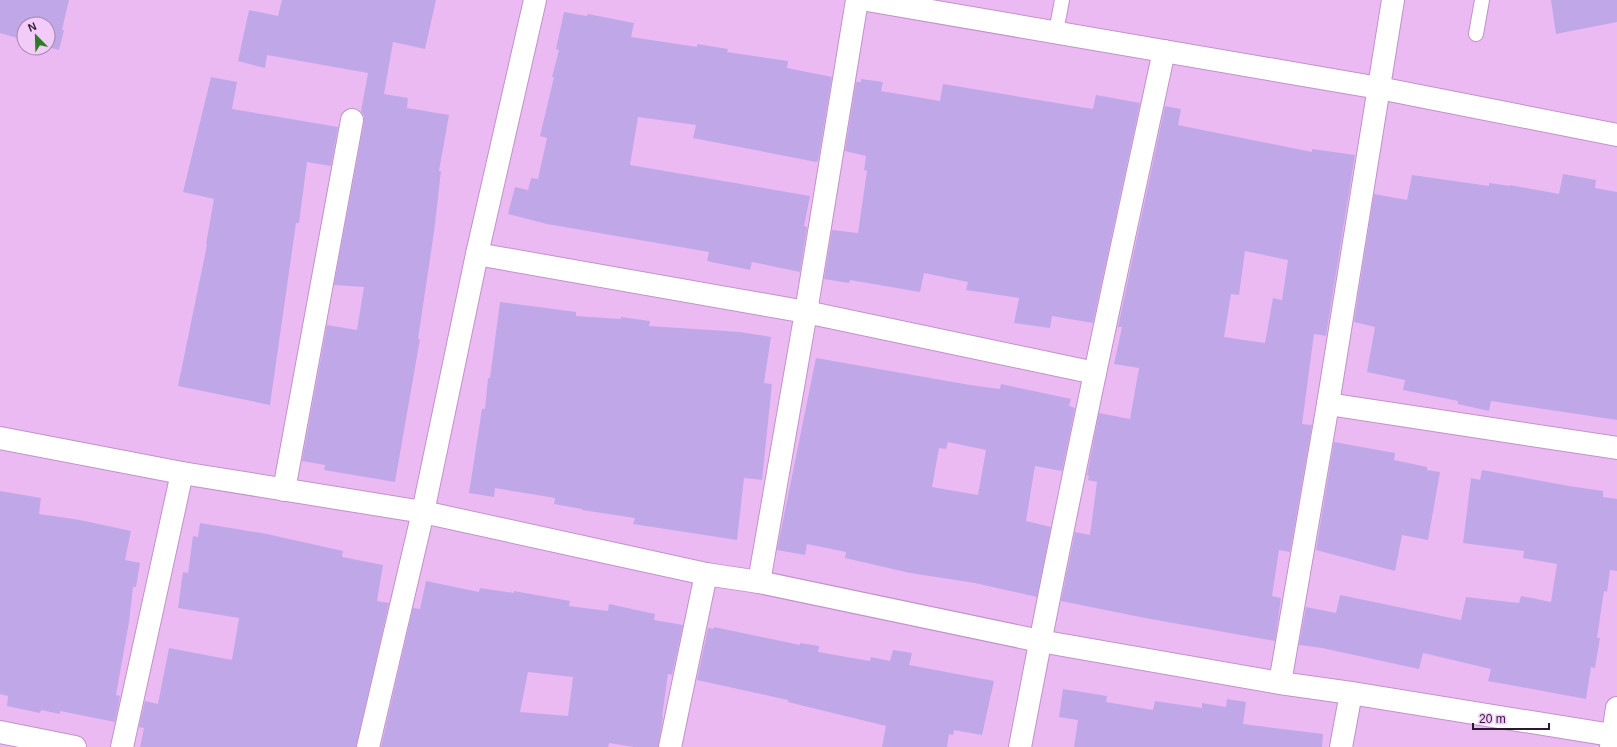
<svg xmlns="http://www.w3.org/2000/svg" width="1617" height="747" font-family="Arial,sans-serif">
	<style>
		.building { fill: #c0a8e8; fill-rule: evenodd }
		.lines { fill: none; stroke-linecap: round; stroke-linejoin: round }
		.lane-casing { stroke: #c192c9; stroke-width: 16 }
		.street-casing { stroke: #c192c9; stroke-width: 24 }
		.lane { stroke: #fff; stroke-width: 14 }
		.street { stroke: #fff; stroke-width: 22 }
	</style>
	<rect width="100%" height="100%" fill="#ebbaf3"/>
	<g class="building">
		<path d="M 0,0 L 69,0 L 62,30 L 64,30 L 59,50 L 48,47 L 48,24 L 24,24 L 24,40 L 0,33 Z"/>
		<path d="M 282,0 L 436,0 L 425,49 L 393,42 L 384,94 L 408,98 L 407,108 L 449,115 L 439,171 L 441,171 L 434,232 L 418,339 L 420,339 L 395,482 L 324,470 L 325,465 L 302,461 L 327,325 L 357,330 L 364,287 L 334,285 L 364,122 L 364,116 L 361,111 L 368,73 L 267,55 L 265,68 L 238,61 L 249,10 L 278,16 Z"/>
		<path d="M 1551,0 L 1617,0 L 1617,22 L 1556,34 Z"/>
		<path d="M 564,12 L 587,16 L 588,14 L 634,23 L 631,37 L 697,47 L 697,44 L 728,49 L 727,52 L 788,61 L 787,68 L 832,77 L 818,161 L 816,162 L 693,138 L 696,125 L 638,117 L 630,165 L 810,196 L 804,226 L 807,227 L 800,272 L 752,262 L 750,270 L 707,261 L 709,252 L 547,224 L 508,214 L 515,187 L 528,190 L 531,178 L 538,179 L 547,138 L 540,136 L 554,77 L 552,77 L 559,50 L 556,49 Z"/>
		<path d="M 211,77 L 237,82 L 232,109 L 338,127 L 331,166 L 307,162 L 299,223 L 296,223 L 270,405 L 178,386 L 207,245 L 206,244 L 214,199 L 183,192 Z"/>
		<path d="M 861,79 L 883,82 L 881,91 L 940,101 L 943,84 L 1093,109 L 1096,95 L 1140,103 L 1093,323 L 1052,316 L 1050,328 L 1014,323 L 1019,298 L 966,290 L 968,282 L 924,273 L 920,292 L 850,280 L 849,283 L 824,279 L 832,230 L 858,233 L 867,171 L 864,170 L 866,156 L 845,151 L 856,82 L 861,82 Z"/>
		<path d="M 1165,106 L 1181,109 L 1178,125 L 1312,152 L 1312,149 L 1355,155 L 1326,336 L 1314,334 L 1302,424 L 1312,425 L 1290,552 L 1279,550 L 1272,596 L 1281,598 L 1275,641 L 1145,618 L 1061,601 L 1075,532 L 1090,535 L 1097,482 L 1088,480 L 1089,476 L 1087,475 L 1099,413 L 1130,419 L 1139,368 L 1114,364 L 1122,327 L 1118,327 ZM 1245,251 L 1288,260 L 1282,300 L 1273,298 L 1265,343 L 1224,337 L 1231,294 L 1239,295 Z"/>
		<path d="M 1563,174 L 1596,180 L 1595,188 L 1617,192 L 1617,420 L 1491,401 L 1489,411 L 1458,404 L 1458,401 L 1403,390 L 1405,380 L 1367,372 L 1375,327 L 1354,322 L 1374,194 L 1407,200 L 1412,175 L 1489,186 L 1489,183 L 1510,186 L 1510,185 L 1559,194 Z"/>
		<path d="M 500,302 L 576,312 L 576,316 L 621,319 L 621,317 L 650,321 L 649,326 L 740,332 L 771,337 L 764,383 L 772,384 L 762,480 L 744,478 L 737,540 L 633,524 L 635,518 L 582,510 L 582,509 L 554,504 L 555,498 L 495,488 L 494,497 L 469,493 L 482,409 L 485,409 L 488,378 L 490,378 Z"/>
		<path d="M 816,358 L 970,385 L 1000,389 L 1001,384 L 1071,399 L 1069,406 L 1075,408 L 1062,471 L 1035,466 L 1026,521 L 1051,527 L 1037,597 L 975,583 L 910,573 L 845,558 L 846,552 L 807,544 L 805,555 L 777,550 ZM 948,442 L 986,450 L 978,495 L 932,487 L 939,448 L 946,449 Z"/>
		<path d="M 1334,442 L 1395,453 L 1394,460 L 1427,467 L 1427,470 L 1440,472 L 1428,540 L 1402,535 L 1395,571 L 1316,550 Z"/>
		<path d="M 1482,470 L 1569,486 L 1603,491 L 1603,497 L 1617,499 L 1617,571 L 1610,570 L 1607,592 L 1604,591 L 1597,638 L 1600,638 L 1595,668 L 1591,667 L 1586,699 L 1488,681 L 1491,669 L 1423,653 L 1419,669 L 1322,648 L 1299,645 L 1306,607 L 1336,613 L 1340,595 L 1461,620 L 1466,597 L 1519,603 L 1521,596 L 1551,602 L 1557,564 L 1523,558 L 1524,551 L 1463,543 L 1471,478 L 1480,480 Z"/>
		<path d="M 0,491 L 41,498 L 39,514 L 80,520 L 131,531 L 125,560 L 140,563 L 136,587 L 133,587 L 129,622 L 116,695 L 120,696 L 115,722 L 60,711 L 60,714 L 41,710 L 40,713 L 7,706 L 8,696 L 0,694 Z"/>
		<path d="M 200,523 L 267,534 L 343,551 L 342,557 L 383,565 L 377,601 L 389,603 L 356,747 L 140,747 L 144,728 L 139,727 L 145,701 L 158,704 L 169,648 L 232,660 L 239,618 L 178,608 L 183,572 L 188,573 L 193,536 L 198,537 Z"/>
		<path d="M 426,581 L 479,592 L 480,588 L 514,593 L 514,591 L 570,601 L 569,606 L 608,611 L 609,604 L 655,614 L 654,620 L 683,625 L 672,675 L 668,674 L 662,717 L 663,717 L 658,747 L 634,747 L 609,743 L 608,747 L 381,747 L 413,608 L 420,609 ZM 528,672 L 573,677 L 568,716 L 520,712 Z"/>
		<path d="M 714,627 L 800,645 L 800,643 L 819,646 L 818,652 L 870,661 L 871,657 L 890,661 L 893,650 L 912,653 L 909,665 L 994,681 L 982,735 L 954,730 L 953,735 L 949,734 L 947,747 L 882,747 L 886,726 L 788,702 L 788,700 L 697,680 L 708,628 L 714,629 Z"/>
		<path d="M 1063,689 L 1107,696 L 1106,702 L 1153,710 L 1155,701 L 1202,708 L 1202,703 L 1226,707 L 1227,699 L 1246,702 L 1243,724 L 1323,734 L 1322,747 L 1074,747 L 1078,720 L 1059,717 Z"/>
	</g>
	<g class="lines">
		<g class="lane-casing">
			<g id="lane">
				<path d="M 1056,32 L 1062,0"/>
				<path d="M 1476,34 L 1482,0"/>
			</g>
		</g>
		<g class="street-casing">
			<g id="street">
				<path d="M 867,0 L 1379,88 L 1617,135"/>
				<path d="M 477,254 L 806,312 L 1095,373"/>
				<path d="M 1328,404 L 1617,448"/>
				<path d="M 0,438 L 182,473 L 423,512 L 706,574 L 759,582 L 1040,641 L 1280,683 L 1351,693 L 1617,736"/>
				<path d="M 284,490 L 352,120"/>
				<path d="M 759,582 L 806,312 L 857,0"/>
				<path d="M 1280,683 L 1328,404 L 1393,0"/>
				<path d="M 0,732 L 75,747"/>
				<path d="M 122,747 L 182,473"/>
				<path d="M 368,747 L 423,512 L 477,254 L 535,0"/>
				<path d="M 670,747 L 706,574"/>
				<path d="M 1020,747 C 1064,514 1114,282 1164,51"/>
				<path d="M 1341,747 L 1351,693"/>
				<path d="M 1611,747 L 1617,708"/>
			</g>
		</g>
		<use href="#lane" class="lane"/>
		<use href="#street" class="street"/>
	</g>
	<g transform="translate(36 36) rotate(337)"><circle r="19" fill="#f3cbf9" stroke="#a384a8"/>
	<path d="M0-3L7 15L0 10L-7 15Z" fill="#2d7b24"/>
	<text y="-6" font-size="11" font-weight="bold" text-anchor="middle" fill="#2b192e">N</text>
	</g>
	<path d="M1473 723v6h76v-6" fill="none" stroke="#2b192e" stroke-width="2"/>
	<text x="1479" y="723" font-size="12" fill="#2b192e" stroke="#f3cbf9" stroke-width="3" paint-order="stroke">20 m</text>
</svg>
